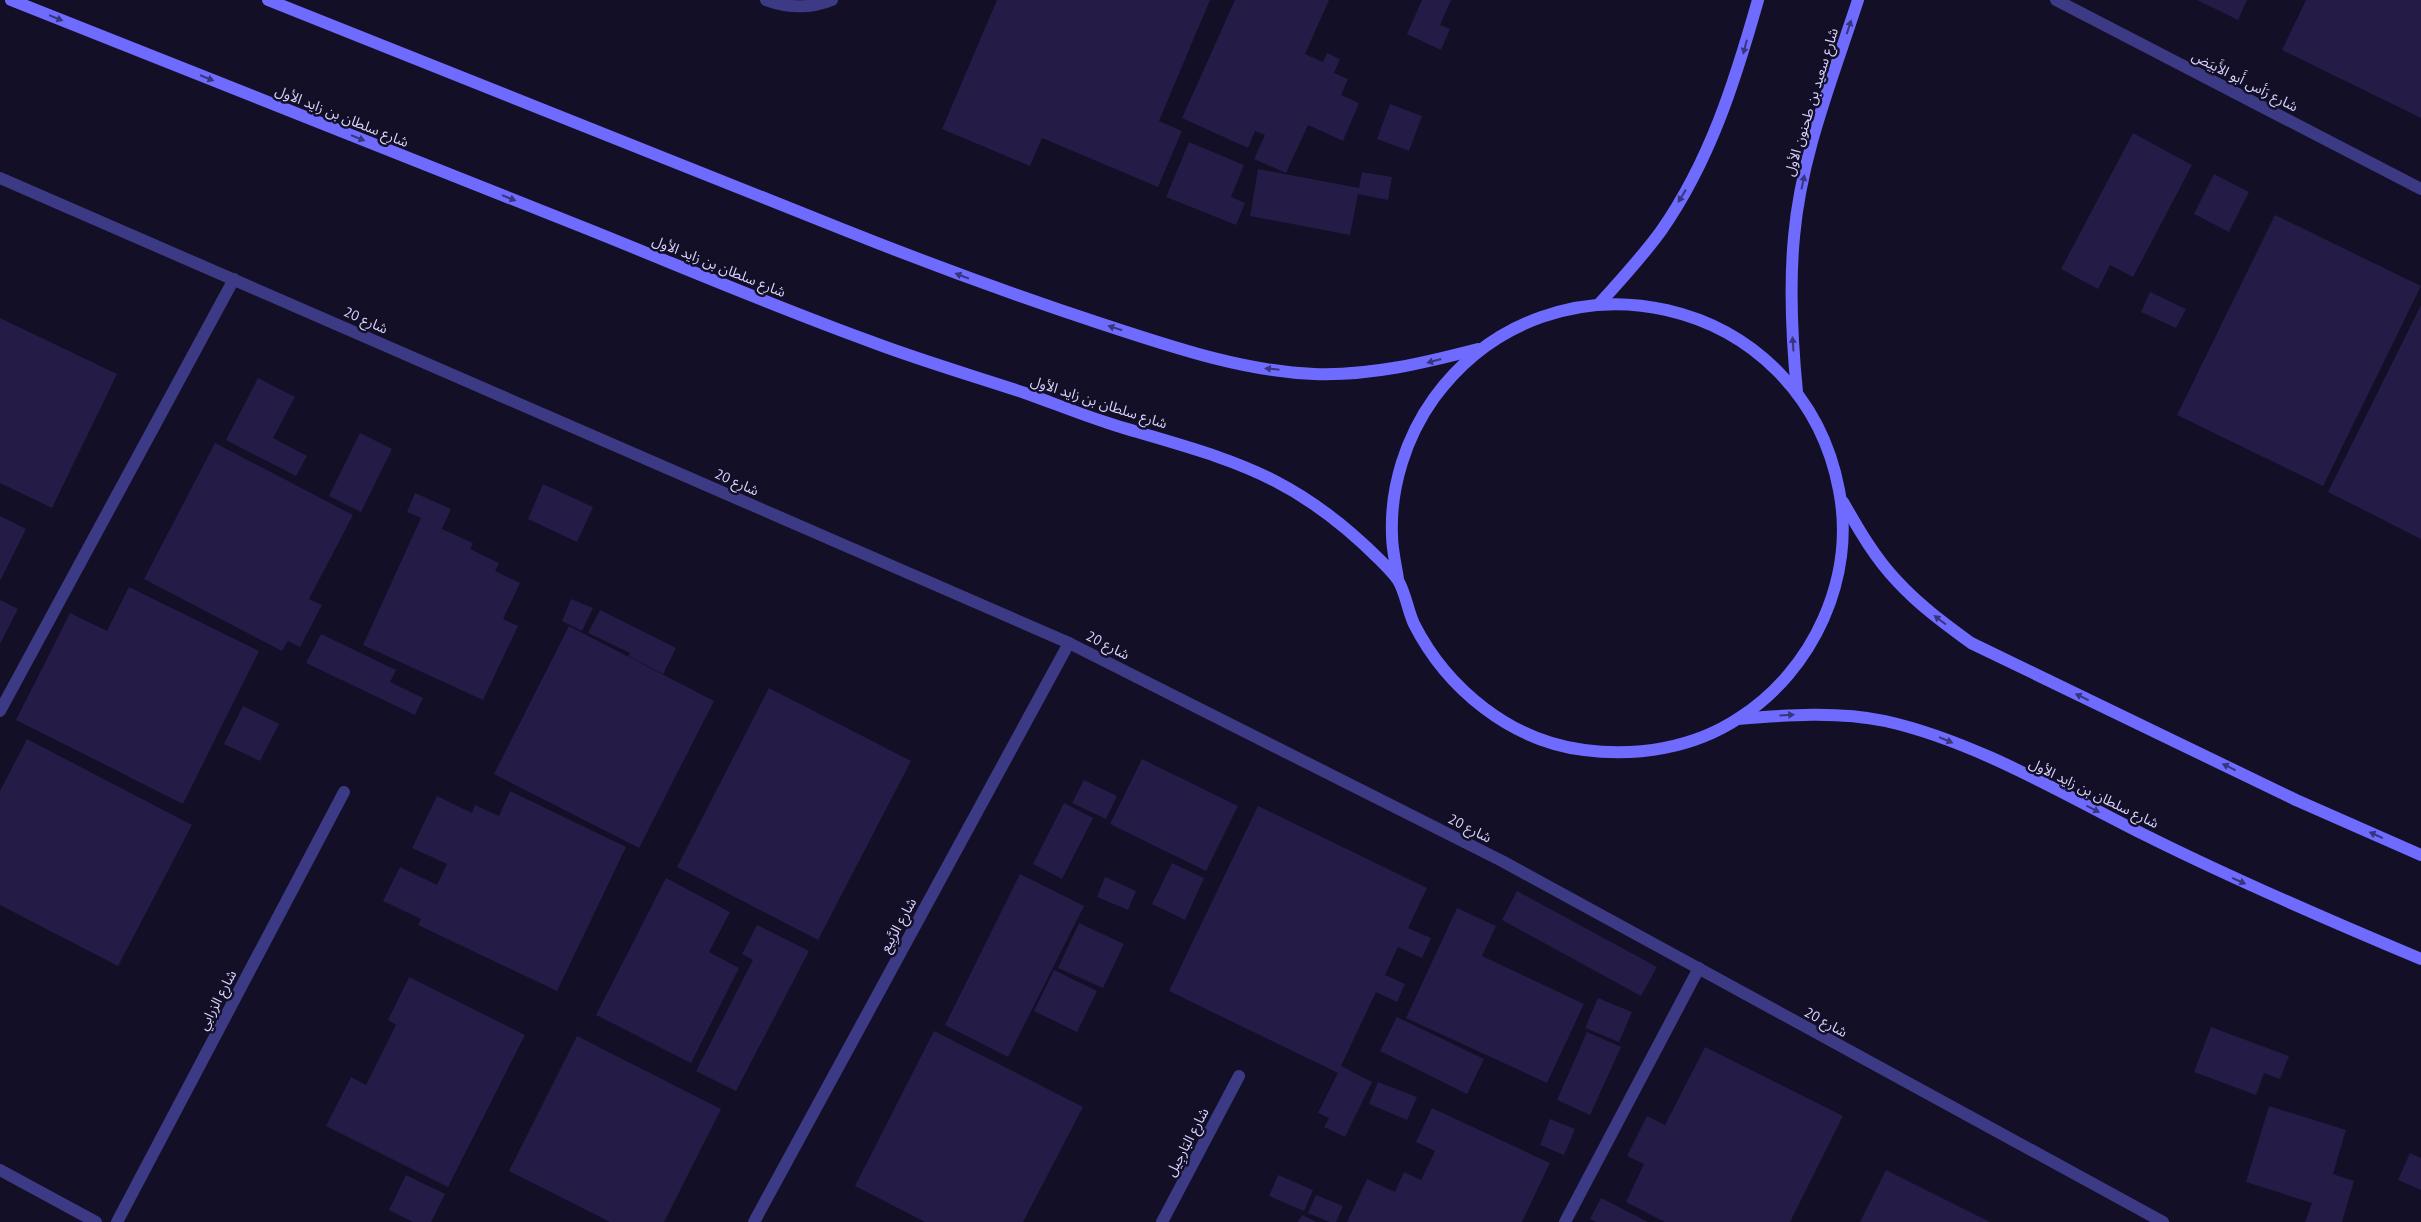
<svg xmlns="http://www.w3.org/2000/svg" width="2421" height="1222" font-family="'PT Sans','Noto Sans Arabic',sans-serif">
	<style>
		.building { fill: #241b47 }
		.lines { fill: none; stroke-linecap: round; stroke-linejoin: round }
		.lane { stroke: #3d3a85; stroke-width: 12 }
		.street { stroke: #3d3a85; stroke-width: 12 }
		.secondary { stroke: #6f6bff; stroke-width: 12 }
		.oneway { fill: #38347d }
		.labels { text-anchor: middle; stroke-width: 5; stroke-linejoin: round; paint-order: stroke }
		.street-label { font-size: 14px; fill: #d9d4ff; stroke: #130f26 }
	</style>
	<rect width="100%" height="100%" fill="#130f26"/>
	<g class="building">
		<path d="M 997,0 L 1210,0 L 1159,121 L 1182,131 L 1158,187 L 1042,138 L 1030,166 L 942,129 Z"/>
		<path d="M 1235,0 L 1329,0 L 1305,54 L 1323,62 L 1327,53 L 1340,59 L 1334,73 L 1348,79 L 1341,95 L 1359,103 L 1343,141 L 1308,125 L 1286,173 L 1254,159 L 1265,135 L 1255,131 L 1248,148 L 1182,118 Z"/>
		<path d="M 1422,0 L 1451,0 L 1440,25 L 1450,29 L 1441,50 L 1407,34 Z"/>
		<path d="M 2197,0 L 2247,0 L 2238,20 Z"/>
		<path d="M 2306,0 L 2421,0 L 2421,118 L 2282,50 Z"/>
		<path d="M 1390,104 L 1422,116 L 1409,151 L 1377,139 Z"/>
		<path d="M 2133,133 L 2192,165 L 2133,277 L 2110,265 L 2098,289 L 2061,269 Z"/>
		<path d="M 1189,142 L 1244,165 L 1231,197 L 1245,203 L 1236,225 L 1166,197 Z"/>
		<path d="M 1258,169 L 1359,188 L 1362,172 L 1392,177 L 1388,200 L 1358,194 L 1350,235 L 1250,216 Z"/>
		<path d="M 2214,174 L 2249,192 L 2229,232 L 2194,214 Z"/>
		<path d="M 2275,215 L 2421,286 L 2323,486 L 2177,415 Z"/>
		<path d="M 2150,292 L 2186,309 L 2176,328 L 2141,312 Z"/>
		<path d="M 2421,305 L 2421,539 L 2328,492 Z"/>
		<path d="M 0,318 L 117,374 L 52,508 L 0,483 Z"/>
		<path d="M 258,378 L 295,397 L 273,438 L 307,456 L 296,476 L 226,440 Z"/>
		<path d="M 360,433 L 392,449 L 361,512 L 329,496 Z"/>
		<path d="M 215,443 L 353,515 L 309,599 L 322,605 L 300,647 L 288,641 L 282,651 L 144,579 Z"/>
		<path d="M 543,484 L 593,507 L 577,542 L 528,519 Z"/>
		<path d="M 415,493 L 451,509 L 442,529 L 473,543 L 470,549 L 499,563 L 495,571 L 520,583 L 503,619 L 518,626 L 483,700 L 363,645 L 421,518 L 407,512 Z"/>
		<path d="M 0,516 L 26,529 L 0,581 Z"/>
		<path d="M 129,587 L 259,651 L 183,804 L 16,720 L 70,613 L 107,631 Z"/>
		<path d="M 571,599 L 593,608 L 582,631 L 562,621 Z"/>
		<path d="M 0,600 L 18,609 L 0,644 Z"/>
		<path d="M 600,610 L 676,648 L 663,674 L 628,656 L 630,653 L 588,633 Z"/>
		<path d="M 569,626 L 714,701 L 639,848 L 494,774 Z"/>
		<path d="M 321,634 L 396,670 L 390,682 L 423,698 L 415,715 L 306,663 Z"/>
		<path d="M 769,688 L 911,761 L 818,940 L 677,867 Z"/>
		<path d="M 243,706 L 279,724 L 260,761 L 224,744 Z"/>
		<path d="M 27,739 L 192,825 L 118,966 L 0,905 L 0,791 Z"/>
		<path d="M 1142,759 L 1238,806 L 1206,871 L 1110,824 Z"/>
		<path d="M 1084,780 L 1117,796 L 1106,819 L 1072,803 Z"/>
		<path d="M 510,791 L 626,847 L 557,991 L 418,925 L 421,919 L 383,901 L 400,867 L 437,885 L 447,864 L 412,848 L 437,796 L 472,813 L 475,805 L 499,816 Z"/>
		<path d="M 1064,803 L 1093,818 L 1062,879 L 1033,864 Z"/>
		<path d="M 1258,806 L 1427,888 L 1408,928 L 1431,938 L 1422,958 L 1398,947 L 1385,975 L 1405,984 L 1397,1002 L 1376,992 L 1341,1066 L 1372,1082 L 1345,1137 L 1324,1127 L 1329,1118 L 1318,1113 L 1338,1073 L 1169,991 Z"/>
		<path d="M 1172,863 L 1204,878 L 1185,920 L 1152,904 Z"/>
		<path d="M 1020,874 L 1084,906 L 1008,1057 L 945,1025 Z"/>
		<path d="M 1105,877 L 1136,891 L 1128,910 L 1097,897 Z"/>
		<path d="M 666,878 L 730,912 L 709,952 L 739,968 L 691,1063 L 596,1015 Z"/>
		<path d="M 1517,891 L 1657,967 L 1641,996 L 1502,920 Z"/>
		<path d="M 1457,908 L 1496,926 L 1482,956 L 1584,1004 L 1547,1083 L 1406,1018 Z"/>
		<path d="M 1079,923 L 1124,944 L 1103,988 L 1058,968 Z"/>
		<path d="M 757,925 L 809,951 L 736,1091 L 696,1071 L 753,960 L 742,954 Z"/>
		<path d="M 1054,970 L 1097,991 L 1077,1032 L 1034,1011 Z"/>
		<path d="M 409,977 L 525,1035 L 448,1187 L 326,1126 L 351,1077 L 366,1085 L 396,1025 L 388,1020 Z"/>
		<path d="M 1598,998 L 1632,1012 L 1619,1042 L 1585,1028 Z"/>
		<path d="M 1397,1017 L 1484,1059 L 1467,1094 L 1380,1051 Z"/>
		<path d="M 2211,1027 L 2289,1056 L 2280,1079 L 2264,1073 L 2256,1095 L 2194,1072 Z"/>
		<path d="M 934,1031 L 1083,1107 L 1023,1222 L 925,1222 L 855,1186 Z"/>
		<path d="M 1587,1032 L 1621,1047 L 1590,1115 L 1557,1100 Z"/>
		<path d="M 577,1036 L 721,1109 L 664,1222 L 610,1222 L 509,1171 Z"/>
		<path d="M 1705,1047 L 1843,1116 L 1790,1222 L 1665,1222 L 1626,1202 L 1644,1164 L 1627,1156 L 1647,1116 L 1665,1125 Z"/>
		<path d="M 1378,1082 L 1417,1097 L 1407,1120 L 1369,1104 Z"/>
		<path d="M 2269,1106 L 2346,1130 L 2333,1174 L 2354,1181 L 2342,1222 L 2305,1222 L 2312,1203 L 2246,1182 Z"/>
		<path d="M 1432,1108 L 1550,1163 L 1522,1222 L 1347,1222 L 1367,1179 L 1395,1192 L 1404,1172 L 1421,1180 L 1435,1151 L 1416,1142 Z"/>
		<path d="M 1550,1119 L 1575,1129 L 1564,1155 L 1540,1145 Z"/>
		<path d="M 2410,1153 L 2421,1158 L 2421,1190 L 2398,1180 Z"/>
		<path d="M 1886,1170 L 1990,1222 L 1860,1222 Z"/>
		<path d="M 406,1175 L 445,1194 L 431,1222 L 413,1222 L 389,1210 Z"/>
		<path d="M 1278,1175 L 1313,1190 L 1304,1211 L 1269,1196 Z"/>
		<path d="M 1316,1195 L 1343,1206 L 1336,1222 L 1330,1222 L 1308,1213 Z"/>
		<path d="M 1601,1198 L 1615,1205 L 1648,1222 L 1596,1222 L 1590,1219 Z"/>
		<path d="M 1302,1215 L 1316,1222 L 1298,1222 Z"/>
	</g>
	<g class="lines">
		<path class="lane" d="M 766,0 C 788,8 810,9 832,0"/>
		<g class="street">
			<path d="M 2056,0 L 2421,189"/>
			<path d="M 0,178 L 1069,643 L 1502,861 L 2163,1222"/>
			<path d="M 0,711 L 234,279"/>
			<path d="M 0,1170 L 96,1222"/>
			<path d="M 117,1222 L 344,792"/>
			<path d="M 754,1222 L 1069,643"/>
			<path d="M 1162,1222 L 1239,1076"/>
			<path d="M 1565,1222 L 1699,968"/>
		</g>
		<g class="secondary">
			<path d="M 11,0 C 202,76 393,152 585,228 C 680,266 775,307 872,342 C 922,361 974,376 1025,393 C 1053,403 1080,414 1108,423 C 1164,441 1223,454 1275,481 C 1314,501 1349,529 1380,560 C 1385,565 1396,576 1399,582 C 1406,595 1408,611 1414,624 C 1447,689 1511,741 1584,750 C 1637,757 1694,748 1739,718 C 1814,670 1856,577 1839,490 C 1802,294 1552,237 1434,398 C 1406,437 1390,487 1392,535 C 1392,550 1396,565 1398,579"/>
			<path d="M 268,0 C 459,76 650,153 842,229 C 927,263 1014,295 1102,324 C 1170,346 1241,371 1314,374 C 1370,376 1424,363 1478,349"/>
			<path d="M 1599,304 C 1621,280 1642,257 1661,231 C 1710,161 1735,81 1758,0"/>
			<path d="M 1797,392 C 1792,341 1789,289 1794,237 C 1801,155 1833,77 1858,0"/>
			<path d="M 1843,502 C 1859,530 1875,558 1897,581 C 1919,605 1945,624 1971,643 L 2296,800 L 2421,855"/>
			<path d="M 1738,719 C 1787,715 1837,711 1885,721 C 1975,741 2063,794 2145,835 C 2235,880 2328,920 2421,959"/>
		</g>
	</g>
	<defs><path id="oneway-solid" d="M-6-.8H1V-3.2L6.5 0L1 3.2V.8H-6Z" transform="scale(1.25)"/></defs>
	<g class="oneway">
		<use href="#oneway-solid" transform="translate(56 18) rotate(22)"/>
		<use href="#oneway-solid" transform="translate(1849 27) rotate(-72)"/>
		<use href="#oneway-solid" transform="translate(1745 47) rotate(105)"/>
		<use href="#oneway-solid" transform="translate(207 78) rotate(22)"/>
		<use href="#oneway-solid" transform="translate(358 138) rotate(22)"/>
		<use href="#oneway-solid" transform="translate(1803 182) rotate(-78)"/>
		<use href="#oneway-solid" transform="translate(1682 196) rotate(122)"/>
		<use href="#oneway-solid" transform="translate(509 198) rotate(22)"/>
		<use href="#oneway-solid" transform="translate(962 276) rotate(-159)"/>
		<use href="#oneway-solid" transform="translate(1115 328) rotate(-162)"/>
		<use href="#oneway-solid" transform="translate(1793 344) rotate(-94)"/>
		<use href="#oneway-solid" transform="translate(1434 361) rotate(165)"/>
		<use href="#oneway-solid" transform="translate(1272 369) rotate(-174)"/>
		<use href="#oneway-solid" transform="translate(1940 620) rotate(-143)"/>
		<use href="#oneway-solid" transform="translate(2082 697) rotate(-154)"/>
		<use href="#oneway-solid" transform="translate(1787 715) rotate(-3)"/>
		<use href="#oneway-solid" transform="translate(1946 740) rotate(23)"/>
		<use href="#oneway-solid" transform="translate(2229 767) rotate(-154)"/>
		<use href="#oneway-solid" transform="translate(2093 809) rotate(27)"/>
		<use href="#oneway-solid" transform="translate(2376 835) rotate(-156)"/>
		<use href="#oneway-solid" transform="translate(2239 881) rotate(24)"/>
	</g>
	<g class="labels">
		<g class="street-label">
			<text transform="translate(2245 81) rotate(27)" y="5">شارع رَأس أَبو الأَبيَض</text>
			<text transform="translate(1811 102) rotate(-73)" y="5">شارع سعيد بن طحنون الأول</text>
			<text transform="translate(342 116) rotate(22)" y="5">شارع سلطان بن زايد الأول</text>
			<text transform="translate(719 266) rotate(22)" y="5">شارع سلطان بن زايد الأول</text>
			<text transform="translate(366 320) rotate(24)" y="5">شارع 20</text>
			<text transform="translate(1099 402) rotate(18)" y="5">شارع سلطان بن زايد الأول</text>
			<text transform="translate(737 482) rotate(24)" y="5">شارع 20</text>
			<text transform="translate(1108 645) rotate(27)" y="5">شارع 20</text>
			<text transform="translate(2094 793) rotate(26)" y="5">شارع سلطان بن زايد الأول</text>
			<text transform="translate(1470 828) rotate(27)" y="5">شارع 20</text>
			<text transform="translate(898 925) rotate(-61)" y="5">شارع الرَّبِيع</text>
			<text transform="translate(217 1000) rotate(-62)" y="5">شارع الزرابي</text>
			<text transform="translate(1826 1022) rotate(29)" y="5">شارع 20</text>
			<text transform="translate(1187 1142) rotate(-62)" y="5">شارع البَارجِيل</text>
		</g>
	</g>
</svg>
